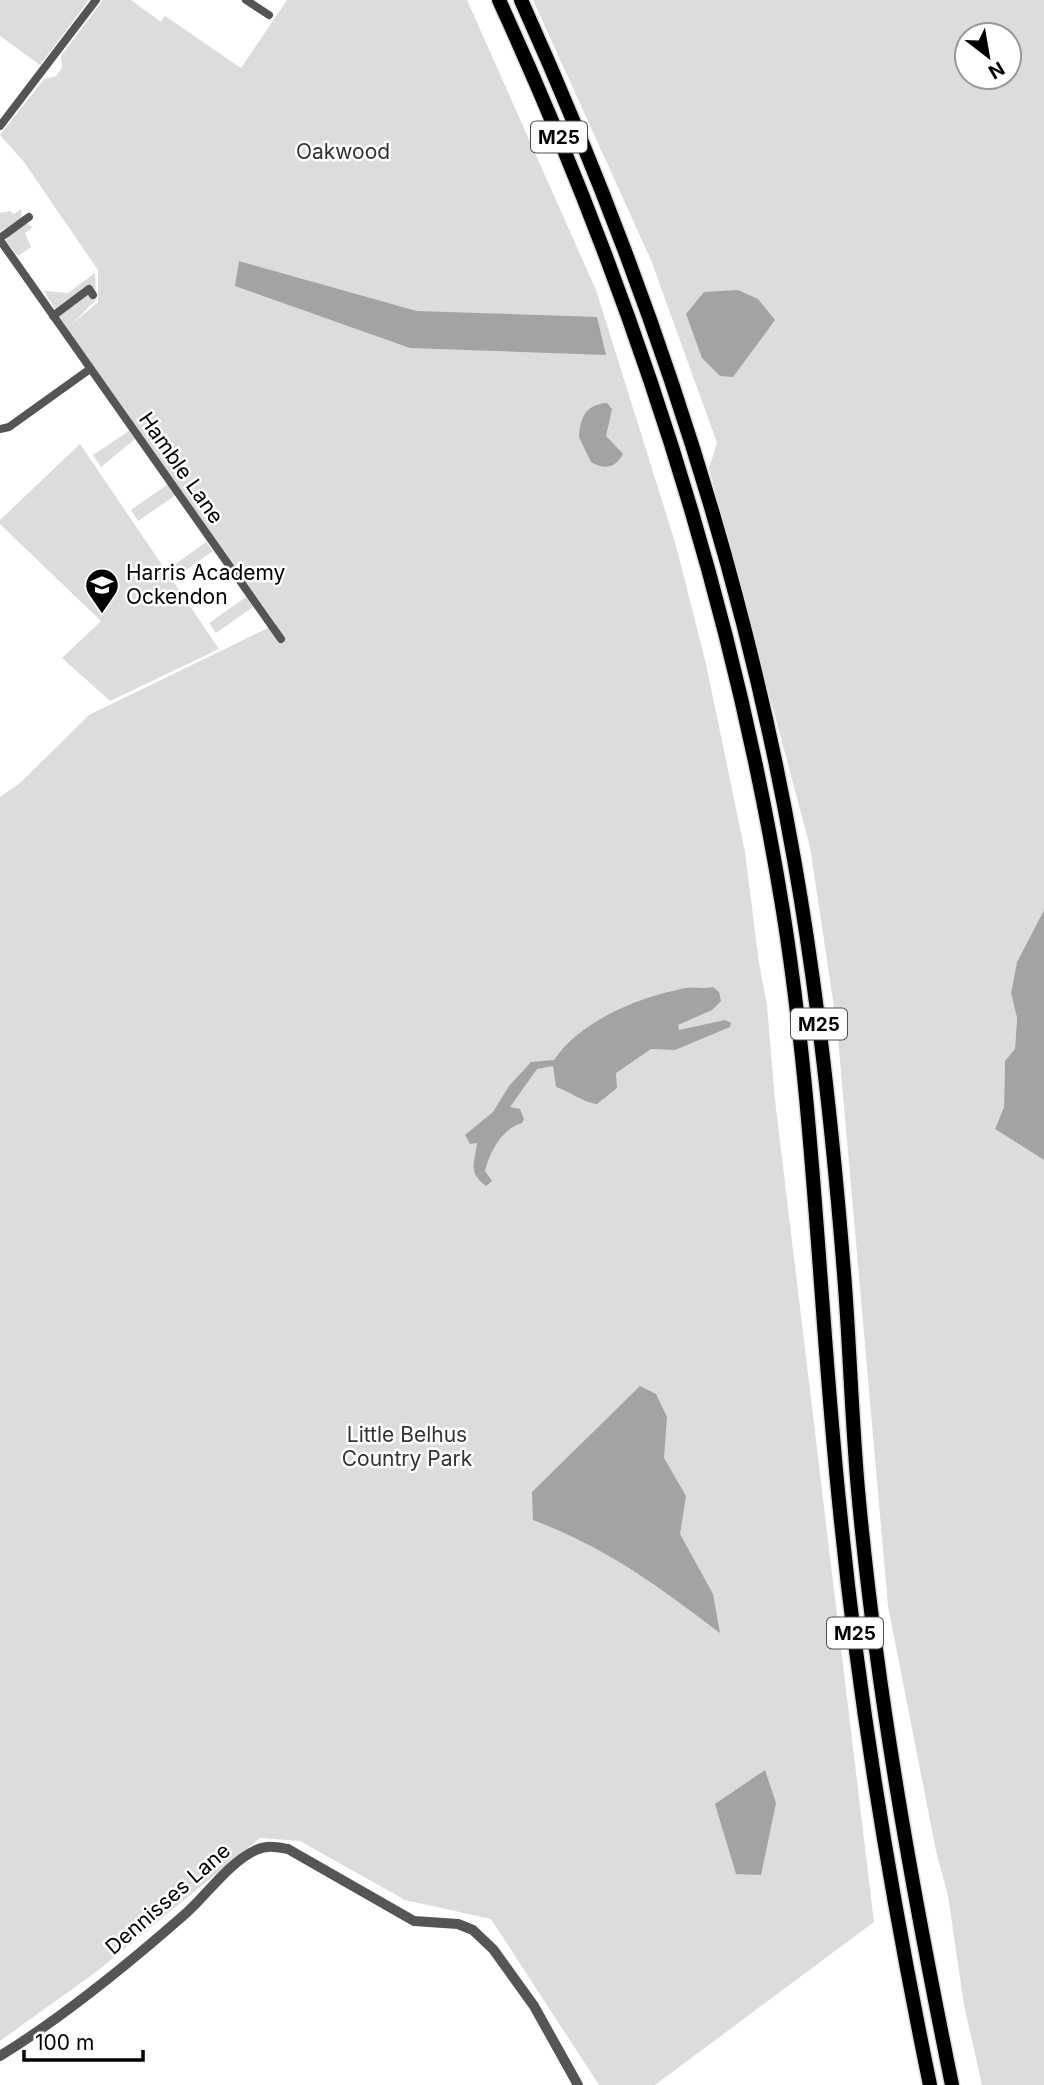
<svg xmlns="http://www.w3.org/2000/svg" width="1044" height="2085" font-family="Inter,sans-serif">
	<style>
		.green { fill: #dcdcdc; fill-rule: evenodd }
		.water { fill: #a3a3a3 }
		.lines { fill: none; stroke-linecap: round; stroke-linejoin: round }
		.motorway-casing { stroke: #dbdbdb; stroke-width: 17 }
		.minor { stroke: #555; stroke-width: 8 }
		.tertiary { stroke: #555; stroke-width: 10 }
		.motorway { stroke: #000; stroke-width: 14 }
		.labels { text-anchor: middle; stroke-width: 5; stroke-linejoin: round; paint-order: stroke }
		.shield { fill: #fff; stroke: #4c4c4c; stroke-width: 2 }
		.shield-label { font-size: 19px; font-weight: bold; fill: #000 }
		.park-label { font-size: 21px; fill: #333; stroke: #fff }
		.street-label { font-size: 21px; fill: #000; stroke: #fff }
		.poi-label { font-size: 21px; fill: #000; stroke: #fff; text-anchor: start }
	</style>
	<rect width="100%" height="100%" fill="#fff"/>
	<g class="green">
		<path d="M 0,0 L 89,0 L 40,65 L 0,36 Z"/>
		<path d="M 103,0 L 131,0 L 161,22 L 165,16 L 241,68 L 287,0 L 467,0 L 596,290 L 675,542 L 706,664 L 745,852 L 759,963 L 767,1005 L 775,1100 L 874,1922 L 655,2085 L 599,2085 L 491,1919 L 405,1900 L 300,1841 L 260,1838 L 96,1972 L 0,2041 L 0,797 L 20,783 L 89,715 L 276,624 L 67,329 L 44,291 L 68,293 L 95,273 L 96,300 L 72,324 L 98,302 L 98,270 L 24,162 L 0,135 L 44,79 L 56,76 L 62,68 L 61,56 ZM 239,261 L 417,311 L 236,286 Z"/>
		<path d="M 533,0 L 1044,0 L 1044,910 L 1017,962 L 1011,993 L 1017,1018 L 1015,1049 L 1005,1062 L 1004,1107 L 995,1129 L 1044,1160 L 1044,2085 L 982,2085 L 964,2005 L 948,1896 L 936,1851 L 888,1606 L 837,1027 L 810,847 L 709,468 L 717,443 L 651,260 ZM 967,35 L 1009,35 L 1009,77 L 967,77 Z"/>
		<path d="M 21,209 L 22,220 L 0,231 L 0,213 L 10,211 L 14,214 Z"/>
		<path d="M 26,223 L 33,227 L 25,233 L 31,247 L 18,256 L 6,241 L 8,236 Z"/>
		<path d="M 129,431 L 135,439 L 101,467 L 93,455 Z"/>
		<path d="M 80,444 L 219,649 L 110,701 L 62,658 L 101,621 L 0,524 L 0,520 Z"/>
		<path d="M 168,484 L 176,495 L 138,521 L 131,510 Z"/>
		<path d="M 206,542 L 213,551 L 176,577 L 170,568 Z"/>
		<path d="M 246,597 L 253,607 L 216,633 L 209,623 Z"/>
	</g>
	<g class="water">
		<path d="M 239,261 L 417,311 L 597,317 L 606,355 L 410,348 L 235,286 Z"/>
		<path d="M 738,290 L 758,299 L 775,320 L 733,377 L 720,376 L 702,358 L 686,314 L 704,292 Z"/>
		<path d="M 607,403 L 612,409 L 606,436 L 623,454 C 616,468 604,470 591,462 L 579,437 C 580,418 586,404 607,403 Z"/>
		<path d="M 1044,910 L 1044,1160 L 995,1129 L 1004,1107 L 1005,1061 L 1015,1049 L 1017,1018 L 1011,993 L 1017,962 Z"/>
		<path d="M 713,987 L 719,992 L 721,1001 L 712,1010 L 678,1025 L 679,1030 L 725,1020 L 731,1023 L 730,1027 L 675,1050 L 651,1049 L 616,1073 L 617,1088 L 597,1104 C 582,1102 571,1092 556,1087 L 553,1066 L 537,1069 L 510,1107 L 520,1109 L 524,1119 L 522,1123 C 502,1129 490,1151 485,1171 L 492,1181 L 486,1186 C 467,1172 475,1163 477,1143 L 470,1144 L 465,1135 L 493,1112 L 509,1086 L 531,1062 L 554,1060 C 581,1020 639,997 686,988 C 695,987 704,989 713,987 Z"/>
		<path d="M 640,1386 L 656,1394 L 667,1417 L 664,1458 L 686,1496 L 680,1534 L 713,1594 L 720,1633 C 658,1586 607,1548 533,1520 L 532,1492 Z"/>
		<path d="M 765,1770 L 776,1803 L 761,1875 L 736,1874 L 715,1804 Z"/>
	</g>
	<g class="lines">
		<g class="motorway-casing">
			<g id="motorway">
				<path d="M 499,0 C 632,291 732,595 783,911 C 815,1112 819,1310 840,1511 C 859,1703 891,1896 930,2085"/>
				<path d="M 521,0 C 645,275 742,561 794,859 C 819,1000 834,1143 845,1286 C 850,1354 852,1422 858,1490 C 876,1689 912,1889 952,2085"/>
			</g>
		</g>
		<g class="minor">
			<path d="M 246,0 L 269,15"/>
			<path d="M 0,126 L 96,0"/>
			<path d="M 0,238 L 29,217"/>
			<path d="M 0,240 L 281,639"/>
			<path d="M 53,316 L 89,289 L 93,295"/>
			<path d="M 0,429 L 9,427 L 90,369"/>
		</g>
		<path class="tertiary" d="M 0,2056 C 65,2016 127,1965 184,1915 C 207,1895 228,1863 256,1850 C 267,1845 276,1847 288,1849 L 414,1921 L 458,1924 L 473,1930 L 493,1949 L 534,2006 L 578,2085"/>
		<use href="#motorway" class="motorway"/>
	</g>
	<defs>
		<g id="school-pin" transform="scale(1.75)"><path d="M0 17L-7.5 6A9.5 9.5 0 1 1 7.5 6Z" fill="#000" stroke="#fff"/><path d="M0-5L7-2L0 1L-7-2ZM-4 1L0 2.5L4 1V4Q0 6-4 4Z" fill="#fff"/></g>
	</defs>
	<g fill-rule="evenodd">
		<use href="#school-pin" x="102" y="585"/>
	</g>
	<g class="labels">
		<g class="shield">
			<rect x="531" y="121.5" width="56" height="31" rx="5"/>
			<rect x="791" y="1008.5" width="56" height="31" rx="5"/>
			<rect x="827" y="1617.5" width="56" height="31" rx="5"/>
		</g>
		<g class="shield-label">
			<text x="559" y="144">M25</text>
			<text x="819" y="1031">M25</text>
			<text x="855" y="1640">M25</text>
		</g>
		<g class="park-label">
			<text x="343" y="159">Oakwood</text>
			<text x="407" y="1442">Little Belhus<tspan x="407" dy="24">Country Park</tspan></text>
		</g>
		<g class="street-label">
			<text transform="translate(181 468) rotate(55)" y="7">Hamble Lane</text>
			<text transform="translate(168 1899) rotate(-41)" y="7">Dennisses Lane</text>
		</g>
		<g class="poi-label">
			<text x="126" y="580">Harris Academy<tspan x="126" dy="24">Ockendon</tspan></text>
		</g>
	</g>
	<g transform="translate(988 56) rotate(149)"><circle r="33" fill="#ffffff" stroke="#999999" stroke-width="2"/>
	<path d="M0-5L12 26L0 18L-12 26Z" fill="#000000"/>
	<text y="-10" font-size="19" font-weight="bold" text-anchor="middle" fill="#000000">N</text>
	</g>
	<path d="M24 2050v10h119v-10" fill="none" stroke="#000000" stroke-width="3.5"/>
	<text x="35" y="2050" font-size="21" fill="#000000" stroke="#ffffff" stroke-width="5" paint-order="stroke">100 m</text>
</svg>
